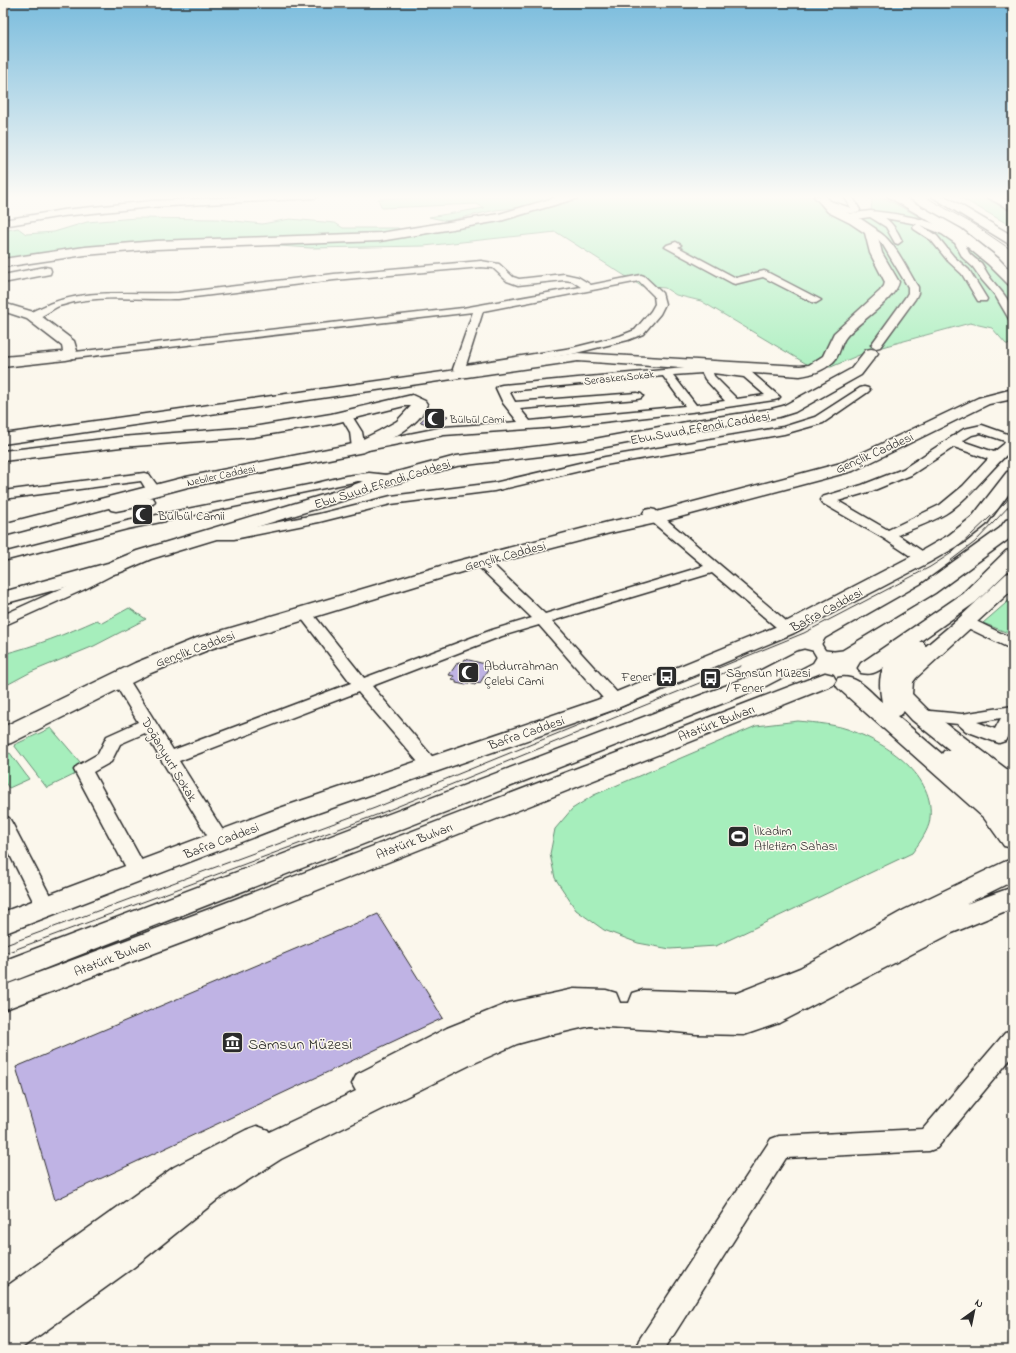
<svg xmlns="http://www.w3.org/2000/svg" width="1016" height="1353" viewBox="0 0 1016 1353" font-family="'Indie Flower',sans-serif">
<rect width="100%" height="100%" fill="#fbf7ec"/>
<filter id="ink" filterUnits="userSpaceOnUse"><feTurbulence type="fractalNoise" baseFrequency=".025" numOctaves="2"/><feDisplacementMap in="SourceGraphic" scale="8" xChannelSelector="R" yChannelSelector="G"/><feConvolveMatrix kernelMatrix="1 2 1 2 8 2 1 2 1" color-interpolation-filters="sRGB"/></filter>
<g filter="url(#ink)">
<g fill="#a6eebc" stroke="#688c74">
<path d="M484,196h84l-26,9 -46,5 -49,11 -18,-4 55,-9 -7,-4 -95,4 -4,-9z"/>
<path d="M576,196h236l24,20 35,-4 1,-13 -7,-3h16l79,43 31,27 22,26v53l-7,-1 -14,-16 -22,-5 -99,27 -40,17 -21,-1 -109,-65 -25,-6 -11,-7 -24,-2 -85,-54 -132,14 -113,2 -112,-7 -196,18v-28l15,-3 8,6 28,-2 33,-10 49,-4 81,1 45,5 28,-5 45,4 8,5h55l7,6 99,-16z"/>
<path d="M958,196h24l31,17v14z"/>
<path d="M1013,597v38l-30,-12z"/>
<path d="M129,608l17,11 -52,27 -63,26 -28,15v-33c33,-8 63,-20 94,-34l5,3z"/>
<path d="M798,721c19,2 39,3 57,11 36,14 84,47 74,92 -3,10 -11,21 -17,29l-196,93 -46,3 -32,-6 -34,-13 -28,-20 -21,-32 -5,-24 5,-25 17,-20 22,-14 162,-69z"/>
<path d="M51,728l35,41 -39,19 -33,-43z"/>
<path d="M10,753l19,26 -20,9 -6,-8v-24z"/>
</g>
<g fill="#bfb3e4" stroke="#2b2b2b">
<path d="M431,412l17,4 -11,10 -17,-4z"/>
<path d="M465,659l20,5 -2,4 5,2 -8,13 -3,-1 -2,3 -6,-2 -3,2 -10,-2v-3l-4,-1 2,-3 -5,-1 9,-13 5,1z"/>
<path d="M378,914l65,104 -388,182 -39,-133z"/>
</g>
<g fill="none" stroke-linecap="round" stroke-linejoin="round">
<defs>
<g id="street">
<path d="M261,196h58l-4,2 -163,9 -89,9 -60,10v-6l60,-10 89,-9z"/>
<path d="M844,196h8l8,14 -1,2c-12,3 -30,-2 -39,-10l4,-3 27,9z"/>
<path d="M1008,196h5v2h-4z"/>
<path d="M870,211c28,3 71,8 92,29 3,3 5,9 7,13 3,4 8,7 12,10 3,4 5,9 8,13 11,16 24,23 24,44l-4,-1 -14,-24 -13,-15 -9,-13 -10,-9 -8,-15 -13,-9 -22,-9 17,11 17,21 15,13 18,29 -1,2h-8l-16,-27 -14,-13 -17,-21 -17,-11 -1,-2 4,-3 -32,-6c8,6 13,14 17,23l-4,3 -3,-1 -9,-16 -16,-10 -23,3 -4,-3 4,-3z"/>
<path d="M872,229c20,5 35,41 46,58v6l-3,6 -35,48 -4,1 -5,-3 34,-47 3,-5v-6l-25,-42 -5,-6 -10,-7z"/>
<path d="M676,242l5,3 -3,2 58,31 28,-7 3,1 54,28 -5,3 -4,-1 -49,-25 -28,7 -3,-1 -67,-36 2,-2z"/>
<path d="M481,261l18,3 14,13 6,2 45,-5 14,3 13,8 50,-10 3,1 18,17 3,11 -5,10 -17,20 -15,6 -56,14 -113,18 -6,-3 20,-57 -407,47 -5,-3 5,-3 397,-45 118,-21 -9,-6 -8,-1 -46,5 -11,-4 -14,-13 -12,-1 -147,13 -156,19c-34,1 -70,-4 -104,3 -5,1 -10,3 -15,4 -9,4 -20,15 -31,12l-1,-2c3,-4 8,-6 13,-8 43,-21 92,-13 138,-15l156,-19zM639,281l15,15 1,8 -4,7 -16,19 -15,6 -48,12 -106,17 17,-54z"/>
<path d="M706,366l45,6 29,25 -2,2 -4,1 -74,11 -142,16 -114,8 -86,17 -4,-1 -2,-3 -2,-16 -10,-17 2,-2h8l12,19 2,11 80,-16 74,-5 -15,-19 -7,-15 2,-2 4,-1zM702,373l3,6 20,22 -29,4 -23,-30zM713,373l31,4 21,18 -28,4 -23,-23zM663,376l22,30 -155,15 -10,-12 117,-10 4,-1 2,-2 -2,-2 -4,-1 -122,9 -6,-11z"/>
<path d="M864,387l4,1 2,2 -2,2 -45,31 -39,11 -179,31 -111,26 -103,13 -72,18 -85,17h-29l-2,-3 2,-3 29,-2 85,-17 72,-18 103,-13 111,-26 178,-30 32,-10 45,-29z"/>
<path d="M982,425l31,11v13c-22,19 -38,43 -62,61 -13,10 -38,18 -53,25l30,20 2,3 -2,3 -5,1 -5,-1 -35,-23 -61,-35 -2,-3 2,-3 40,-12 41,-16 61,-40zM981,433l24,8 -1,3 -10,8 -32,-11 10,-6zM954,447l34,12 -25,27 -23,19 -52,25 -50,-29 34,-10 39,-16z"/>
<path d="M144,473l5,1 12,17 -2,3h-10l-8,-13 -138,18v-8z"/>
<path d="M369,473l27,3 1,3 -1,3 -38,-1 -231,48 -124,32v-8l124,-32 186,-37 33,-8z"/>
<path d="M148,497l5,1 2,3 -2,3 -37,7 -5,-1 -7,-8 2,-3c6,-1 9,-1 13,3z"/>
<path d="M650,509l5,1 137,116 3,3 -3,3 -5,2 -5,-2 -70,-59 -160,48 69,76 2,4 -2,4 -6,1 -6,-1 -70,-80 -37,11 -130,50 64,75 3,4 -3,4 -6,2 -6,-2 -66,-77 -179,69 50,79 -2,5 -7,2 -7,-2 -68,-112 -25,11 -9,18 -18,10 55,100 -3,5 -7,2 -7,-2 -57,-107 3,-4 21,-12 9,-18 31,-14 -26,-43 2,-4 6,-1 6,1 47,75 178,-67 -52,-68 -2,-3 2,-3 5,-1 5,1 55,69 128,-48 40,-12 -56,-54 -2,-3 2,-3 5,-1 5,1 59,56 159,-48 -59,-50 -2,-3 2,-3z"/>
<path d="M109,567l5,1 2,3 -2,3 -31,16 -80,36v-11z"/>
<path d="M964,619l14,3 35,17v11l-43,-21 -11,-2 -3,-3 3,-3z"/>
<path d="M1013,706v21l-8,14 -6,2 -6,-2 -27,-10 -8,-7 -38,-4 -6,-1 -2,-4 2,-4 6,-1 42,4zM1001,718l-6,11 -18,-7z"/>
<path d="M3,816l6,2 3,5 44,84 -3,5 -7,3 -7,-3 -3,-5 -33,-66z"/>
<path d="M1013,1031v25l-76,92 -8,3 -143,7 -122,192h-28l3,-10 132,-201 8,-3 144,-7 82,-96z"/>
</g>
<g id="secondary">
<path d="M561,196h19l-2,2 -78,23 -120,20 -224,8 -71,6 -82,12v-8l82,-12 71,-6 224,-8 119,-19z"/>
<path d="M814,196h12l10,12 22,9 18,12 6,24 17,29c-4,18 -41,40 -53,55 -6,7 -6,19 -13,25 -10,9 -20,12 -33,14l-222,-15 -575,83v-10l575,-81 222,13 9,-1 14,-9 11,-23 46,-42 4,-5 1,-4 -15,-29 -5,-20 -15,-10 -22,-11z"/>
<path d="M985,196h15l13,7v8z"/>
<path d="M45,267l5,1 1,3 -1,3 -47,9v-8z"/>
<path d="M3,303l34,10 37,28 3,10 -6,8 -5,1 -63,7v-10l58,-5 2,-1 -1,-5 -35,-27 -24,-8z"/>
<path d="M871,349l5,1 2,3 -17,22 -66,37 -16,5 -82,13 -113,21 -127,15 -78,22 -31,11 -197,60 -30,13 -118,32v-12l105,-29 29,-12 199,-60 31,-11 89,-24 128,-15 113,-21 74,-11 12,-3 68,-37 15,-19z"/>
<path d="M412,395l13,6 2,3c-5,22 -44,39 -63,48l-176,35 -185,49v-12l183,-47 167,-33 26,-13 18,-10 14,-15h-7l-73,18 -78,13 -132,10 -118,14v-10l118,-14 132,-10 78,-13z"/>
<path d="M1013,572v17l-97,89 -3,4 -1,12 16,16 85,64v22l-9,-3 -92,-73 -22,-24 1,-14 9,-14 57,-48 49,-46z"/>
<path d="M1013,859v22l-47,23 47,-17v21l-61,25 -173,90 -35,12 -48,-1 -39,-4 -67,-4 -44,10 -29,8 -47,21 -189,94 -64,41 -83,67 -115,83h-16v-61l171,-122 72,-37 11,-4 11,4 1,2 87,-41 -4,-7 5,-10 90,-46 62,-25 65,-14 32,1 10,3 4,10h9l4,-10 10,-3 94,3 63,-25 104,-58 100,-48z"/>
</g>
<g id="primary">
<path d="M887,196h15l59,33 37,29 15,16v11l-5,-1 -20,-20 -35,-29z"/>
<path d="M931,196h14l68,40v9l-4,-1z"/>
<path d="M1013,389v10l-24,5 -136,67 -192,51 -51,11 -142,37 -255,78 -62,25 -140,70 -8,2v-18l132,-64 62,-25 257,-76 154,-40 44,-9 189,-50 137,-65z"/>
<path d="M1013,471v17l-27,37 -23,18 -33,19 -136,71 -181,77 -318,111 -292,113v-22l274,-103 320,-109 183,-75 136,-71 33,-19 23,-18 35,-45z"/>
<path d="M1013,518v18l-78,57 -93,56 -8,1 -8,-1 -3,-5 3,-5 95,-54 79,-57 6,-8z"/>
<path d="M1013,549v17l-37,36 -57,40h4l3,5 -23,26 -1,17 3,19 -3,5 -5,2 45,38 2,-3 8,-2 8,2 53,43v23l-3,-1 3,4v28l-9,-2 -20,-28 -146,-130 -3,-5 3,-5c18,-5 31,13 44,24 -2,-11 -4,-25 2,-35 -8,6 -13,8 -23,6l-3,-5 3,-5 101,-69 44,-43z"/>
<path d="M804,650l8,2 3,5 -3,5 -50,26 -759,297v-24l743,-283 50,-26z"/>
<path d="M825,673l8,2 3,5 -3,5 -601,239 -229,86v-24l209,-78z"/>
</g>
</defs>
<use href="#street" stroke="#2b2b2b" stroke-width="3"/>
<use href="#secondary" stroke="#2b2b2b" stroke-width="3"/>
<use href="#primary" stroke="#2b2b2b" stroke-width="3"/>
<use href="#street" fill="#fbf7ec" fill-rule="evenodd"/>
<use href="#secondary" fill="#fbf7ec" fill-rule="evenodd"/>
<use href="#primary" fill="#fbf7ec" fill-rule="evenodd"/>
<g stroke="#2b2b2b" stroke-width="1">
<path d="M924,196l49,28 40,27"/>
<path d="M950,561l25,-19 38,-40"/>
<path d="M3,946l372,-138 429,-175 126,-66 23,-15 53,-50 7,-11"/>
<path d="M3,954l376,-140 362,-148"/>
</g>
</g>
</g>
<linearGradient id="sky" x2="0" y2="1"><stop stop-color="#7abcdd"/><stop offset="0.51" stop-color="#fdfbf6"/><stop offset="1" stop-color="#fdfbf6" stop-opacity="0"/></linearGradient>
<rect width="1016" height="386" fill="url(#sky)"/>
<defs>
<symbol id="mosque-square" viewBox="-11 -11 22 22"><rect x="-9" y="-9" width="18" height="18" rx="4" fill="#2b2b2b" stroke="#fbf7ec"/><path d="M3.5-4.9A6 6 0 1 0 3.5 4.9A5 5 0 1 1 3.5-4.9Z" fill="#fff"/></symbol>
<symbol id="bus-square" viewBox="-11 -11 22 22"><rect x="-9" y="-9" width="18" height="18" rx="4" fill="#2b2b2b" stroke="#fbf7ec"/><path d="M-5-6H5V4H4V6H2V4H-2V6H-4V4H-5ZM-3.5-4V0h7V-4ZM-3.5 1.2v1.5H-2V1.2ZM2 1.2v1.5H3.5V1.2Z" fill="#fff"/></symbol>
<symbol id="stadium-square" viewBox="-11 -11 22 22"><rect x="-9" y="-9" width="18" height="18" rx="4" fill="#2b2b2b" stroke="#fbf7ec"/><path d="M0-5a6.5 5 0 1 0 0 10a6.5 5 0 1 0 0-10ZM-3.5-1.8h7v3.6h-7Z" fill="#fff"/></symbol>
<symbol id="museum-square" viewBox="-11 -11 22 22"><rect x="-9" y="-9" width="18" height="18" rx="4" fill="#2b2b2b" stroke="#fbf7ec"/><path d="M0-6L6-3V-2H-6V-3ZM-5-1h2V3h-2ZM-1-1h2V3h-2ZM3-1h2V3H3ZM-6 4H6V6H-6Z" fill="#fff"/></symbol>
</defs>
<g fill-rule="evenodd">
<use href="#mosque-square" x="422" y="406" width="25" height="25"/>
<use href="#mosque-square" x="130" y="502" width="25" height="25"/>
<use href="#mosque-square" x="456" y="660" width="25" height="25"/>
<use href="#bus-square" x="654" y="664" width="25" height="25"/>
<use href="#bus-square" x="698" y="666" width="25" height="25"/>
<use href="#stadium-square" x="726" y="824" width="25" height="25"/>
<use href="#museum-square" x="220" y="1030" width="25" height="25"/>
</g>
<g text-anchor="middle" stroke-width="3" stroke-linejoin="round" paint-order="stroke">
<g font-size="11" fill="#2b2b2b" stroke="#fbf7ec">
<text transform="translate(619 377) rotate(-6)" y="4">Serasker Sokak</text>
<text transform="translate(221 475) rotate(-12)" y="4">Nebiler Caddesi</text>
</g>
<g font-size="11" fill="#2b2b2b" stroke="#fbf7ec" text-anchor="start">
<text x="450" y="423">Bülbül Cami</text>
</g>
<g font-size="13" fill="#2b2b2b" stroke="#fbf7ec">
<text transform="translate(700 427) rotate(-10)" y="5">Ebu Suud Efendi Caddesi</text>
<text transform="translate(874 452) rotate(-24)" y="5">Gençlik Caddesi</text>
<text transform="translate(382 483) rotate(-17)" y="5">Ebu Suud Efendi Caddesi</text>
<text transform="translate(505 555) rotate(-15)" y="5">Gençlik Caddesi</text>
<text transform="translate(826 609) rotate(-28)" y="5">Bafra Caddesi</text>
<text transform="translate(195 648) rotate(-20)" y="5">Gençlik Caddesi</text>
<text transform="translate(716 722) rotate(-21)" y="5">Atatürk Bulvarı</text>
<text transform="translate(526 732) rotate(-19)" y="5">Bafra Caddesi</text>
<text transform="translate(170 759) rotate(59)" y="5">Doğanyurt Sokak</text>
<text transform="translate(221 840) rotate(-21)" y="5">Bafra Caddesi</text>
<text transform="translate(414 840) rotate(-21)" y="5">Atatürk Bulvarı</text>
<text transform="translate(112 957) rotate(-21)" y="5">Atatürk Bulvarı</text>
</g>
<g font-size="13" fill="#2b2b2b" stroke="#fbf7ec" text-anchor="start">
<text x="158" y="520">Bülbül Camii</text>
<text x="484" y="670">Abdurrahman<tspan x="484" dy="15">Çelebi Cami</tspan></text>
<text x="726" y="677">Samsun Müzesi<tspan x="726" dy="15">/ Fener</tspan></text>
<text x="652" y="681" text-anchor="end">Fener</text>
<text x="754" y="835">İlkadım<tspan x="754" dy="15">Atletizm Sahası</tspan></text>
</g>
<g font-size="16" fill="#2b2b2b" stroke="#fbf7ec" text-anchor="start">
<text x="248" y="1049">Samsun Müzesi</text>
</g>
</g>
<rect width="1016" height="1353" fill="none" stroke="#fbf7ec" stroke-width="16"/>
<rect x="8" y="8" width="1000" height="1337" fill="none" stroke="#2b2b2b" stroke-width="1.5" filter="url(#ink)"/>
<g transform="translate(974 1311) rotate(33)" stroke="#fbf7ec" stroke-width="3" paint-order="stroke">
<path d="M0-3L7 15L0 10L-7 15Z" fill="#2b2b2b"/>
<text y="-6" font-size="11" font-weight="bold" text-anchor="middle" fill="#2b2b2b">N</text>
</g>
</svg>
